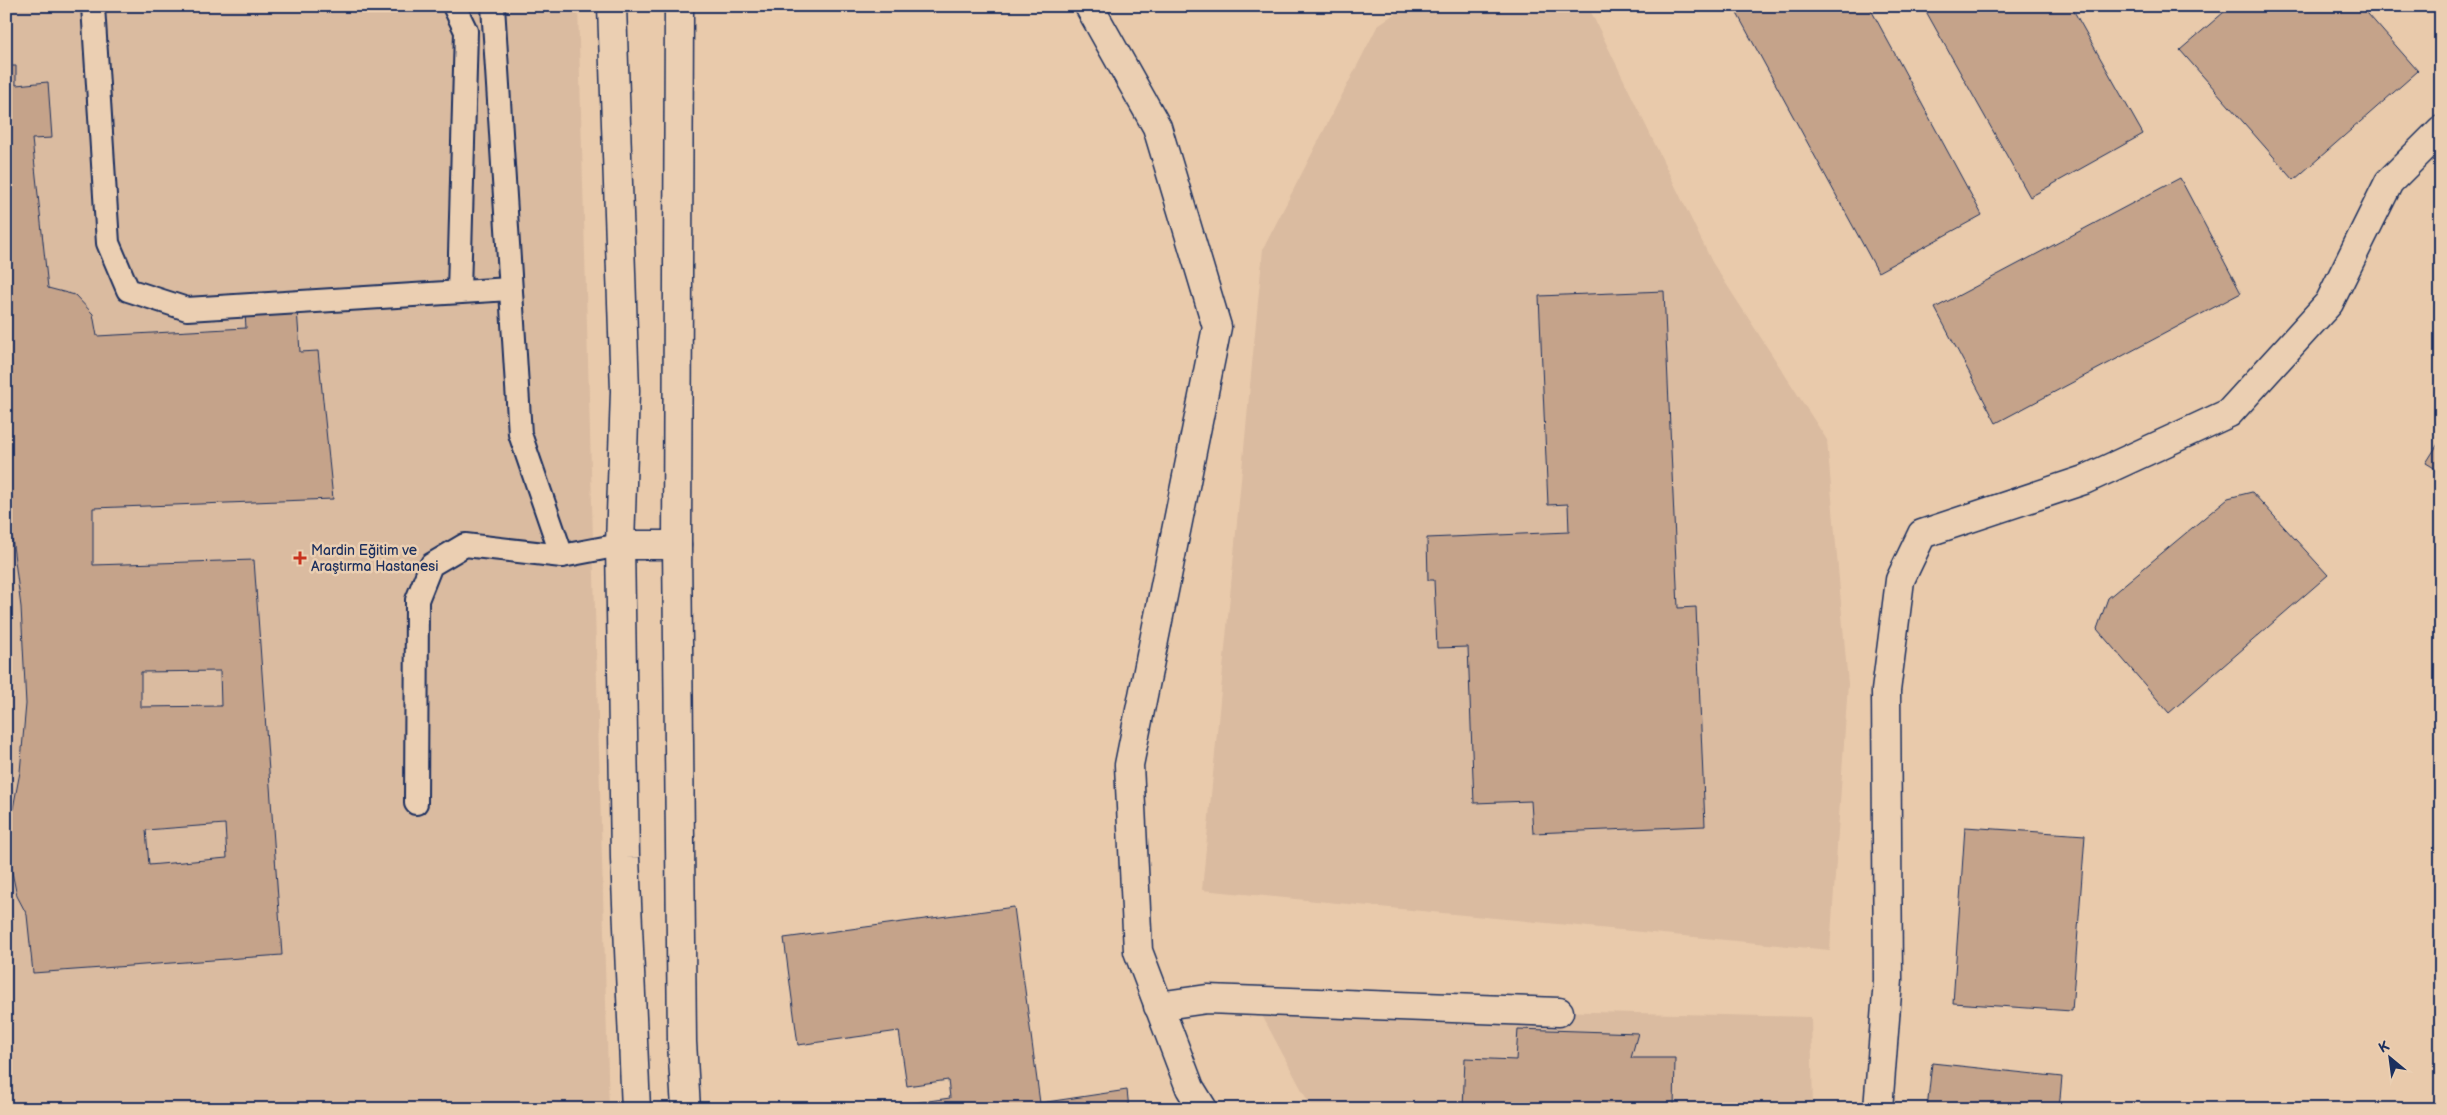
<svg xmlns="http://www.w3.org/2000/svg" width="2447" height="1115" viewBox="0 0 2447 1115" font-family="'Balsamiq Sans',sans-serif">
<rect width="100%" height="100%" fill="#e9caab"/>
<filter id="ink" filterUnits="userSpaceOnUse"><feTurbulence type="fractalNoise" baseFrequency=".02" numOctaves="2"/><feDisplacementMap in="SourceGraphic" scale="10" xChannelSelector="R" yChannelSelector="G"/><feConvolveMatrix kernelMatrix="1 2 1 2 8 2 1 2 1" color-interpolation-filters="sRGB"/></filter>
<g filter="url(#ink)">
<g fill="#dabba0">
<path d="M6,6h572l31,1103h-603z"/>
<path d="M1406,6h182l124,256 115,178 21,244 -18,266 -628,-60 61,-641 115,-224z"/>
<path d="M1256,1004l555,13 2,92h-501z"/>
</g>
<g fill="#c5a38a" stroke="#1b2f5e" fill-rule="evenodd">
<path d="M1733,6h136l113,209 -104,57z"/>
<path d="M1923,6h148l72,128 -113,63z"/>
<path d="M2231,6h130l57,65 -124,109 -114,-130z"/>
<path d="M6,66h10v19l32,-3 4,56 -20,1 16,149 27,7 18,19 4,22 149,-8 -1,-15 52,-4 3,43 18,-1 15,148 -240,9v57l161,-5 28,395 -249,18 -6,-58 -10,-19 -8,-38 2,-39 9,-47 6,-68 -5,-97 -9,-69 -6,-13zM220,671l1,35 -80,1v-35zM225,824l2,34 -78,7 -3,-35z"/>
<path d="M2180,178l61,115 -245,130 -61,-115z"/>
<path d="M1664,291l14,317 18,-1 9,219 -172,7 -2,-32 -57,2 -6,-156 -31,1 -3,-68h-6l-1,-42 142,-6 -1,-28 -20,1 -9,-209z"/>
<path d="M2441,439v33l-15,-9z"/>
<path d="M2252,492l76,83 -159,138 -72,-84 11,-31 120,-100z"/>
<path d="M1965,827l120,8 -13,176 -119,-8z"/>
<path d="M1014,907l26,196 87,-13 2,19h-258l79,-11 -2,-18 -41,6 -8,-55 -101,14 -14,-107z"/>
<path d="M1518,1029l120,4 -7,25h44l-1,51h-211l2,-51 51,2z"/>
<path d="M1932,1063l130,14 -3,32h-132z"/>
</g>
<g fill="none" stroke-linecap="round" stroke-linejoin="round">
<defs>
<g id="service">
<path d="M93,6l15,237 20,47 59,19 323,-20"/>
<path d="M454,6l12,25 -7,261"/>
<path d="M493,6l27,428 42,122"/>
<path d="M416,803l1,-203 14,-35 34,-20 97,11 58,-11"/>
</g>
<g id="minor">
<path d="M612,6l13,385 -5,154 5,313 11,251"/>
<path d="M679,6l-2,539 5,497 4,67"/>
<path d="M1089,6l68,121 60,200 -88,438 9,186 52,137 13,21"/>
<path d="M620,545h57"/>
<path d="M1158,1006l49,-7 352,13"/>
<path d="M1878,1109l10,-129 -2,-289 14,-111 22,-46 162,-54 145,-67 100,-110 60,-121 52,-52"/>
</g>
</defs>
<use href="#service" stroke="#1b2f5e" stroke-width="26"/>
<use href="#minor" stroke="#1b2f5e" stroke-width="31"/>
<use href="#service" stroke="#ebcfb2" stroke-width="22"/>
<use href="#minor" stroke="#ebcfb2" stroke-width="28"/>
</g>
</g>
<path fill="#c8321e" stroke="#ebcfb2" stroke-width="2" d="M297.5 550.5h5v5h5v5h-5v5h-5v-5h-5v-5h5z"/>
<g text-anchor="middle" stroke-width="5" stroke-linejoin="round" paint-order="stroke">
<g font-size="14" fill="#1b2f5e" stroke="#ebcfb2" text-anchor="start">
<text x="311" y="555">Mardin Eğitim ve<tspan x="311" dy="16">Araştırma Hastanesi</tspan></text>
</g>
</g>
<rect width="2447" height="1115" fill="none" stroke="#ebcfb2" stroke-width="25"/>
<rect x="12" y="12" width="2422" height="1090" fill="none" stroke="#1b2f5e" stroke-width="2" filter="url(#ink)"/>
<g transform="translate(2390 1058) rotate(331)" stroke="#ebcfb2" stroke-width="4" paint-order="stroke">
<path d="M0-4L9 19L0 12L-9 19Z" fill="#1b2f5e"/>
<text y="-8" font-size="14" font-weight="bold" text-anchor="middle" fill="#1b2f5e">K</text>
</g>
</svg>
